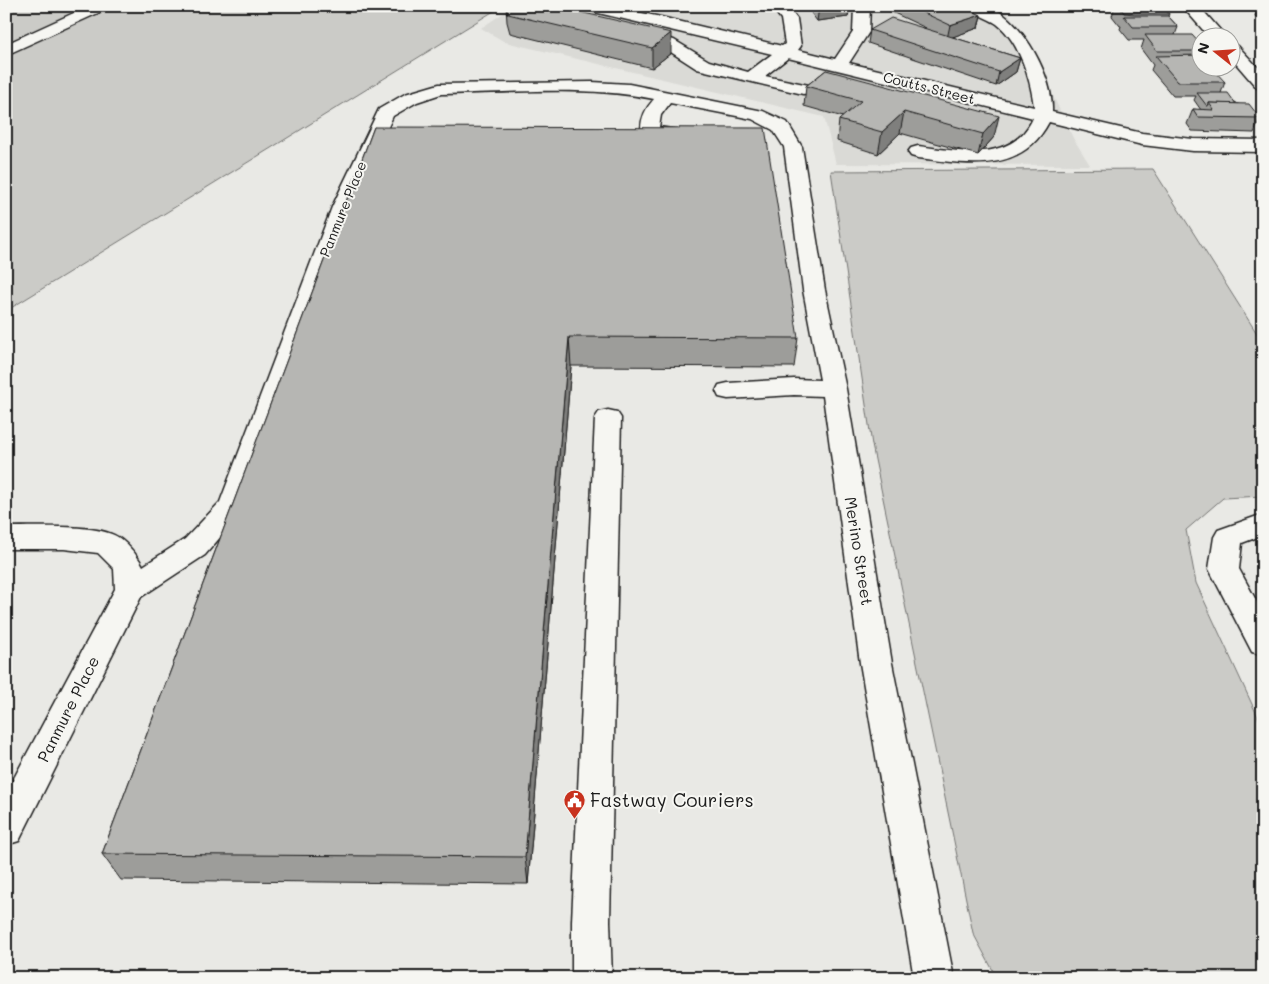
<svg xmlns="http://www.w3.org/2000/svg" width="1269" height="984" viewBox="0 0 1269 984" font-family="Mali,sans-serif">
<rect width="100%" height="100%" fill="#e9e9e5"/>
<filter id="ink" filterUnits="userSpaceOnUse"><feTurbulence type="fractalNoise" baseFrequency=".02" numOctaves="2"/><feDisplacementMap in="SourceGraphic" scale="10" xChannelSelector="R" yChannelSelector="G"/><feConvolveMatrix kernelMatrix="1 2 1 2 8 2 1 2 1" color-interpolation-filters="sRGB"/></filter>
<g filter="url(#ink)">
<path fill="#dadad6" d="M514,6h490l34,58 35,74 17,27 -254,-1 -12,-47 -319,-75 -24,-14z"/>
<g fill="#cbcbc7" stroke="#747472">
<path d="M6,6h496l-496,305z"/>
<path d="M1153,169l110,174v153l-40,2 -37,32 10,53 67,145v250h-266l-24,-45 -101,-488 -41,-274z"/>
</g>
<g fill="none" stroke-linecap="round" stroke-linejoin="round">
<defs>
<g id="minor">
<path d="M89,6h21l-3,3 -101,46v-11z"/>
<path d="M593,6h15l53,11 121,29 3,-2 -4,-25 -10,-13h16l10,13 4,27 -3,4 37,9 18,-27 1,-26h16l-1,26 -20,31 185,44c-3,-27 -15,-66 -37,-83 -9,-6 -24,-10 -30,-18 8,0 17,-1 24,1 32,14 63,71 61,105l90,21 51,6 70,1v12l-70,-1 -51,-6 -93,-23c-28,53 -81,42 -131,36l-7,-2 -3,-4 3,-4 7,-2c40,5 94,18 115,-28l-245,-60 -23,18 44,9 3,4 -3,4 -6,1 -106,-25 -34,-22 -35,-8 -2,-3 8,-5 40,9 35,21 39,11 24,-18 -178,-42 -3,-3z"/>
<path d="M1182,6h17l28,32h-17z"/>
<path d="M1232,45l6,1 25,27v16l-6,-1 -25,-29z"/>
<path d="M592,82l37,2 134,27 24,11 15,25 23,143 21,99 46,274 62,315h-40l-54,-315 -37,-267 -29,-1 -66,4 -9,-2 -3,-6 3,-6 9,-2 66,-4 26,1 -17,-90 -19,-143 -11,-17 -21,-11 -82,-16 -9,12 -2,12 34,5 2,4 -2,4c-15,3 -43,2 -52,-11 0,-12 5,-21 13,-30 -69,-14 -143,-6 -213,-5l-24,8 -24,14 -41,91 -106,300 -41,48 -64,42 -122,244 -13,4v-52l109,-204 -1,-20 -16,-16 -34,-4h-58v-22c27,0 85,-3 108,8 11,5 24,21 29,31l42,-27 35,-37 112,-295 47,-98 26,-15 34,-10z"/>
<path d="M608,410l9,2 4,6 -11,503 2,57h-40v-57l23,-503 4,-6z"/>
<path d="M1263,514v21l-21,8 -3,26 24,44v42l-11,-3 -43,-83 5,-32 4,-7z"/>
</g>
</defs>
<use href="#minor" stroke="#1c1c1c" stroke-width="3"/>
<use href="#minor" fill="#f6f6f2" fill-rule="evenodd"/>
</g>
<g fill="#9d9d9a" stroke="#1c1c1c">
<path d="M506,6h68l-4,3 1,1 100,43 -19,15 -142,-35 -3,-11z"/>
<path d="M719,6h35v2l-31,3z"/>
<path d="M806,6h44l-2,11 -31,4z"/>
<path d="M879,6h83l19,9 -3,13 -26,9 68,21 -4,14 -20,14 -128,-43 2,-13 56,-2z"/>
<path d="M1068,6h35l-1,3h-32z"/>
<path d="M1115,6h48l6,8 -1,2 10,11 -3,8 27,11v22l23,14 -4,11 39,25 -6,15 -62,-2 -5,-7 6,-15 8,1 -7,-10 2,-4h-23l-22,-26 2,-5 -12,-16 3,-9h-15l-9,-11 1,-3h-1l-8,-10z"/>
<path d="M1254,6h9v17l-8,-7 3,-7h-1z"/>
<path d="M826,70l168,67 -16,18 -78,-22 -22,21 -41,-13 2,-21 4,-3 -39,-11 2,-20z"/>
<path d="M374,127l424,211 -4,29 -223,-1 -43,518 -407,-4 -19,-26z"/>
</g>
<g fill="#7f7f7d" stroke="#1c1c1c">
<path d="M723,6h31v2l-31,3z"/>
<path d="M827,6h23l-2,11 -31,4 2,-14z"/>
<path d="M981,15l-3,13 -31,11 3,-14z"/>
<path d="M671,33v20l-19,15v-20z"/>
<path d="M1020,58l-4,14 -20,14 3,-14z"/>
<path d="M904,112l-4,21 -22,21 4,-22z"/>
<path d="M999,116l-5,21 -16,18 5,-21z"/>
<path d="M569,337l2,29 -43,518 -3,-27z"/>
</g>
<g fill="#b6b6b3" stroke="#1c1c1c">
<path d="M506,6h62l3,4 100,23 -19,15 -144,-34z"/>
<path d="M909,6h53l19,9 -31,10z"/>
<path d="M1119,6h44l6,8h-34l-11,-1z"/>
<path d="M1124,16h44l10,11h-45z"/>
<path d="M891,18l129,40 -21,14 -129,-42z"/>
<path d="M1145,35h47l10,11v5h-45z"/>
<path d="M1201,55l1,1v12h10l13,14h-47l-22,-26z"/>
<path d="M826,70l173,46 -16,18 -79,-22 -22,20 -43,-12 22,-19 -55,-15z"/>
<path d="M1197,93h31l8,11 -27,-1 -1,3h-1z"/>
<path d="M1209,103l40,1 11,14 -62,-1 -5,-8 21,1z"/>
<path d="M374,127l391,1 33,210 -229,-1 -44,520 -423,-3z"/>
</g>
</g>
<defs>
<symbol id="civic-pin" viewBox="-11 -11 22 30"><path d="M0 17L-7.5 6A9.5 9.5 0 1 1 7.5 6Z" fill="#c8321e" stroke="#f6f6f2"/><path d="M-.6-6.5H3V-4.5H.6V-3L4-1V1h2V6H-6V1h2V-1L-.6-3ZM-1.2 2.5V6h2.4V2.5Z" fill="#fff"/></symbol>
</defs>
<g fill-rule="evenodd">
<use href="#civic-pin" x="562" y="788" width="25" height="34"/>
</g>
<g text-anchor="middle" stroke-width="4" stroke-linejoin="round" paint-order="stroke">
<g font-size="14" fill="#1c1c1c" stroke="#f6f6f2">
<text transform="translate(929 88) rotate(14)" y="5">Coutts Street</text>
<text transform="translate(343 209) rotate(-68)" y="5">Panmure Place</text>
</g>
<g font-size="16" fill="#1c1c1c" stroke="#f6f6f2">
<text transform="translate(859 551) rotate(81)" y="6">Merino Street</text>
<text transform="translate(68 709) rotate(-63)" y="6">Panmure Place</text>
</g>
<g font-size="19" fill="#1c1c1c" stroke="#f6f6f2" text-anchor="start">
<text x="590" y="807">Fastway Couriers</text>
</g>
</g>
<rect width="1269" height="984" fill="none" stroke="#f6f6f2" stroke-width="25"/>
<rect x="12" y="12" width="1244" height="959" fill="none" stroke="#1c1c1c" stroke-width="2" filter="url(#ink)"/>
<g transform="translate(1216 52) rotate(287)"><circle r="24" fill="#f6f6f2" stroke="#9f9f9c"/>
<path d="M0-4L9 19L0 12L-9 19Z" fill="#c8321e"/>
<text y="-8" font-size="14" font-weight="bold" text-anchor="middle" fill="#1c1c1c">N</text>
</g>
</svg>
